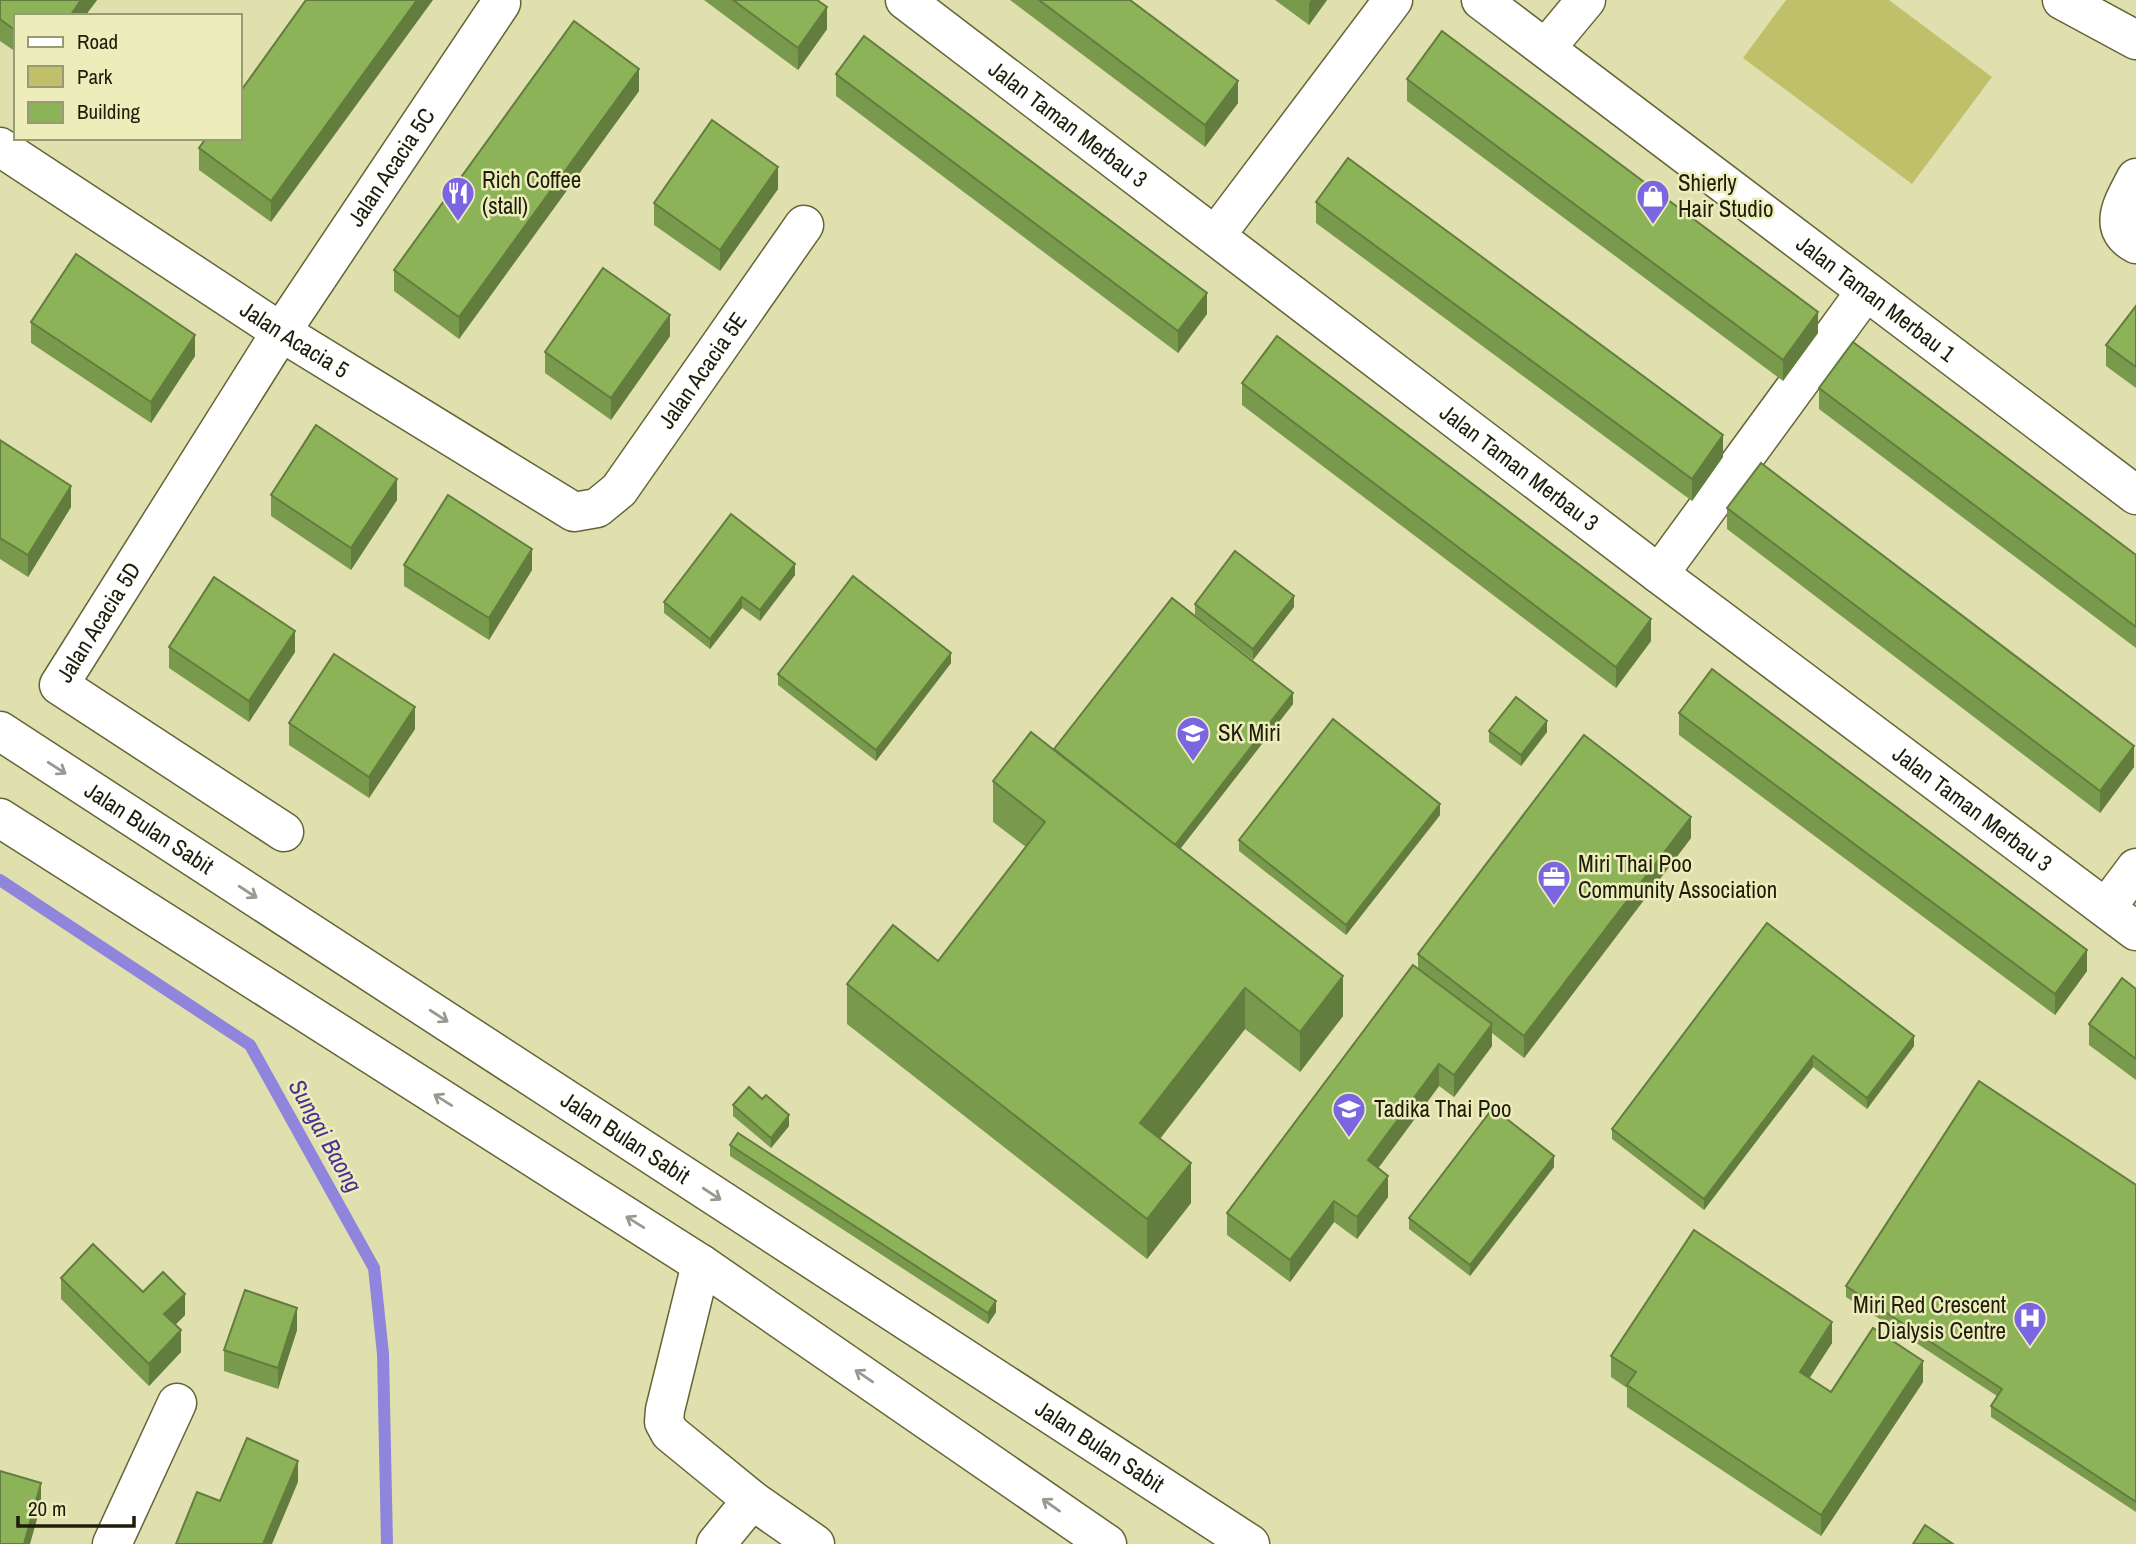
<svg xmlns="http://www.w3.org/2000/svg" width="2136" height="1544" viewBox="0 0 2136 1544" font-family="'Archivo Narrow',sans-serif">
<rect width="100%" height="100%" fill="#dfe0ae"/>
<path fill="#c1c06a" d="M1786,0h103l103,77 -80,107 -169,-126z"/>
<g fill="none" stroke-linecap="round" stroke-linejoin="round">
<path stroke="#9085dc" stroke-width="12" d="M0,880l250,165 124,223 9,86 4,190"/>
<defs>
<g id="minor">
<path id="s1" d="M905,0l754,574 477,357"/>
<path id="s2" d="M1481,0l655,495"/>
<path d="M2062,0l74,40"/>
<path d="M1546,48l40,-48"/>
<path id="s3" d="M0,147l281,185 293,180 23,-4 22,-18 185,-265"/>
<path d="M2136,178c-11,22 -31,50 0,66"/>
<path d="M1216,235l177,-235"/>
<path d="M1659,574l207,-283"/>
<path id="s4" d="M284,832l-225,-147 222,-353 220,-329"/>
<path d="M2106,908l30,-40"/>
<path d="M701,1264l-36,146 -1,12 6,11 82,67 63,44"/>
<path d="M112,1544l65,-141"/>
<path d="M716,1544l36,-44"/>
</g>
<g id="major">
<path id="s5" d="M0,731l1250,813"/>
<path d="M0,818l701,446 406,280"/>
</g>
</defs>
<use href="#minor" stroke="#656437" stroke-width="41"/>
<use href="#major" stroke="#656437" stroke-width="41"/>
<use href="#minor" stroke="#fff" stroke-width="38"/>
<use href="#major" stroke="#fff" stroke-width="38"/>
</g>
<g fill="#799a4d">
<path d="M0,0h97l-12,16h-69v36l-16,-11z"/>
<path d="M306,0l-35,222 -72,-52v-22z"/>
<path d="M704,0h113l10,29 -29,41z"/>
<path d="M1010,0h120l108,103 -33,44z"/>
<path d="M1275,0h52l-18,25z"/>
<path d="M836,74l371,240 -29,39 -342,-257z"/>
<path d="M1407,79l411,254 -35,48 -376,-280z"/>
<path d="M639,91l-180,248 -65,-48v-21z"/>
<path d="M778,189l-58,82 -66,-46v-22z"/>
<path d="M1316,202l407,255 -31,44 -376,-278z"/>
<path d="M2136,306v82l-30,-22v-21z"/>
<path d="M31,322l164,34 -44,67 -120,-80z"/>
<path d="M670,336l-59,84 -66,-47v-21z"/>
<path d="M1242,383l409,258 -35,47 -374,-283z"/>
<path d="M1819,388l317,167v93l-317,-239z"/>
<path d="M0,440l71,67 -43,70 -28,-18z"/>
<path d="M271,495l126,5 -46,70 -80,-54z"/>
<path d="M1727,508l407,259 -34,46 -373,-284z"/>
<path d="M404,565l128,5 -43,70 -85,-54z"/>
<path d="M795,575l-35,46 -18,-13 -32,41 -46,-36v-11z"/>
<path d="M1195,604l99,3 -41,53 -58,-45z"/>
<path d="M169,647l126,5 -46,70 -80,-54z"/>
<path d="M951,663l-75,98 -98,-76v-11z"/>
<path d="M1293,704l-113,145 163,167 -43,56 -55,-43 -85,110 31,64 -44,56 -300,-235v-40l91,-23 88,-114 -33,-25v-41l61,-32z"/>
<path d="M1679,713l408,258 -32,44 -376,-280z"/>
<path d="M289,723l126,6 -46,69 -80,-53z"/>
<path d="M1489,731l58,1 -26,34 -32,-24z"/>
<path d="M1440,815l-94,120 -107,-84v-11z"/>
<path d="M1691,838l-167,220 -32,-25v13l-38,51 -15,-11 -61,82 10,29 -31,42 -23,-17 -44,60 -63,-47v-22l191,-244v-15z"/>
<path d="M1767,923l147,123 -47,63 -54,-42 -109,143 -92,-71v-10z"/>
<path d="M2136,989v91l-47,-35v-21z"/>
<path d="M733,1105l56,21 -18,22 -38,-32z"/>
<path d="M730,1145l266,167 -8,12 -258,-168z"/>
<path d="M1554,1167l-84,109 -61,-47v-11z"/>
<path d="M2136,1185v327l-145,-95v-11l6,-10 -151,-99v-11z"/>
<path d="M61,1278l82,14 42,23 -10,10 6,27 -32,34 -88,-87z"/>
<path d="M297,1330l-19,59 -54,-18v-21z"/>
<path d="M1832,1343l-23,35 22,14 92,-10 -102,154 -194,-129v-19l-16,-11v-21z"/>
</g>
<g fill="#637d3e">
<path d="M81,0h16l-12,16h-15z"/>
<path d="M417,0h16l-162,222v-21z"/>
<path d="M1311,0h16l-18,25v-21z"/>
<path d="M827,7v22l-29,41v-22z"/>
<path d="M639,69v22l-180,248v-22z"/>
<path d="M1238,81v22l-33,44v-22z"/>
<path d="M778,167v22l-58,82v-21z"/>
<path d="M1207,293v21l-29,39v-22z"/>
<path d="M1818,312v21l-35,48v-21z"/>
<path d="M670,315v21l-59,84v-22z"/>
<path d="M195,335v21l-44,67v-21z"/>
<path d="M1723,435v22l-31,44v-22z"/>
<path d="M397,479v21l-46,70v-22z"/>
<path d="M71,486v21l-43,70v-22z"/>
<path d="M532,549v21l-43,70v-22z"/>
<path d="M795,564v11l-35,46v-11z"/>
<path d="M1294,596v11l-41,53v-11z"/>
<path d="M742,597v11l-32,41v-10z"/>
<path d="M1651,619v22l-35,47v-21z"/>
<path d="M295,631v21l-46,70v-21z"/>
<path d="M951,653v10l-75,98v-11z"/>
<path d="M1293,693v11l-130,167v-11z"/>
<path d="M415,707v22l-46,69v-21z"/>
<path d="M1547,721v11l-26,34v-11z"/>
<path d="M2134,746v21l-34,46v-22z"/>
<path d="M1440,804v11l-94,120v-10z"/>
<path d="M1691,817v21l-167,220v-22z"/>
<path d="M2087,950v21l-32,44v-21z"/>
<path d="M1343,976v40l-43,56v-40z"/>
<path d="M1245,988v41l-105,135v-41z"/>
<path d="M1492,1024v22l-38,51v-22z"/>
<path d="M1914,1036v10l-47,63v-11z"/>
<path d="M1813,1056v11l-109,143v-11z"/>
<path d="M1439,1064v22l-71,96v-22z"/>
<path d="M789,1115v11l-18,22v-10z"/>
<path d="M1554,1156v11l-84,109v-11z"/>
<path d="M1191,1163v40l-44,56v-40z"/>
<path d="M1388,1176v21l-31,42v-22z"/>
<path d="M1334,1201v21l-44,60v-22z"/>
<path d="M185,1294v21l-21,21v-22z"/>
<path d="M996,1301v11l-8,12v-11z"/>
<path d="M297,1308v22l-19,59v-21z"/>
<path d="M1832,1322v21l-32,50v-21z"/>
<path d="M181,1330v22l-32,34v-22z"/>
<path d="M1923,1361v21l-102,154v-21z"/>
<path d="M298,1461v21l-26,62h-9z"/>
<path d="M41,1483v22l-11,39h-6z"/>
</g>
<g fill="#8db359" stroke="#637d3e" stroke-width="2">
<path d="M0,0h81l-11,16h-54v15l-16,-12z"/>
<path d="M306,0h111l-146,201 -72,-53 7,-10h34v-46z"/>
<path d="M733,0h84l10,7 -29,41z"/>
<path d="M1039,0h91l108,81 -33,44z"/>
<path d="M574,21l65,48 -180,248 -65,-47z"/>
<path d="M1442,31l376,281 -35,48 -376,-281z"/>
<path d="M864,36l343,257 -29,38 -342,-257z"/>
<path d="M712,120l66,47 -58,83 -66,-47z"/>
<path d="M1348,158l375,277 -31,44 -376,-277z"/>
<path d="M76,254l119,81 -44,67 -120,-80z"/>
<path d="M603,268l67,47 -59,83 -66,-46z"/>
<path d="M2136,306v61l-30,-22z"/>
<path d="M1277,336l374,283 -35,48 -374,-284z"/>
<path d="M1853,342l283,213v72l-317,-239z"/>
<path d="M316,425l81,54 -46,69 -80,-53z"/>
<path d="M0,440l71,46 -43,69 -28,-17z"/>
<path d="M1761,463l373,283 -34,45 -373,-283z"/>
<path d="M448,495l84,54 -43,69 -85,-53z"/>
<path d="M731,514l64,50 -35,46 -18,-13 -32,42 -46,-37z"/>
<path d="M1235,551l59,45 -41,53 -58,-45z"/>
<path d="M853,576l98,77 -75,97 -98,-76z"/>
<path d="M214,577l81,54 -46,70 -80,-54z"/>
<path d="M1172,598l121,95 -118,152 -121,-96z"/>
<path d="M334,654l81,53 -46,70 -80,-54z"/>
<path d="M1712,669l375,281 -32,44 -376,-281z"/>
<path d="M1516,697l31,24 -26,34 -32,-24z"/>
<path d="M1333,719l107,85 -94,121 -107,-85z"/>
<path d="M1031,732l312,244 -43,56 -55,-44 -105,135 51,40 -44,56 -300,-235 46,-59 45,36 107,-139 -52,-41z"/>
<path d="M1584,735l107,82 -167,219 -106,-82z"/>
<path d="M1767,923l147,113 -47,62 -54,-42 -109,143 -92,-70z"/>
<path d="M1413,965l79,59 -38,51 -15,-11 -71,96 20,16 -31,41 -23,-16 -44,59 -63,-47z"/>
<path d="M2122,978l14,11v70l-47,-35z"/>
<path d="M1979,1081l157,104v317l-145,-96 11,-17 -156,-103z"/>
<path d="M749,1087l13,12 4,-4 23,20 -18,23 -38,-33z"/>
<path d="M1493,1108l61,48 -84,109 -61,-47z"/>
<path d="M738,1133l258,168 -8,12 -258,-168z"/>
<path d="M1694,1230l138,92 -32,50 31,20 42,-64 50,33 -102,154 -194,-130 9,-13 -25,-16z"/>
<path d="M93,1244l50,48 20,-20 22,22 -21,20 17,16 -32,34 -88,-86z"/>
<path d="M245,1290l52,18 -19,60 -54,-18z"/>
<path d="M247,1438l51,23 -35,83h-87l21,-52 23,9z"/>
<path d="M0,1471l41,12 -17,61h-24z"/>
<path d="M1925,1525l28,19h-40z"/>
</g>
<defs><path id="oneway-shaft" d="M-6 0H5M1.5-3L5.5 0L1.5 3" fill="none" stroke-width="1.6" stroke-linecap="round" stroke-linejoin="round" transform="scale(1.75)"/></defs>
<g stroke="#999991">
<use href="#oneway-shaft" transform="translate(57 768) rotate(33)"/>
<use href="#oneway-shaft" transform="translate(248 892) rotate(33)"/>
<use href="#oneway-shaft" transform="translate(439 1016) rotate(33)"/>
<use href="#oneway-shaft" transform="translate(443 1100) rotate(-148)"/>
<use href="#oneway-shaft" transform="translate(712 1194) rotate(33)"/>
<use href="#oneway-shaft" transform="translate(635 1222) rotate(-148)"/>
<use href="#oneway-shaft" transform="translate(864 1376) rotate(-146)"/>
<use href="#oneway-shaft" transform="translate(1051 1505) rotate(-145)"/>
</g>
<defs>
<symbol id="restaurant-pin" viewBox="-11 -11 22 30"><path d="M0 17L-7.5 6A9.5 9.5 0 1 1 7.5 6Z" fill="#7c65e0" stroke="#ecedbb"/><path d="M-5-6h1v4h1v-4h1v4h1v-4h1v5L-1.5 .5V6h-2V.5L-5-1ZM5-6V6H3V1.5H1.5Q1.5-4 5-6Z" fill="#fff"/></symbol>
<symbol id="shop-pin" viewBox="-11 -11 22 30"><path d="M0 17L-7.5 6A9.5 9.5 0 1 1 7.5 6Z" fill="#7c65e0" stroke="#ecedbb"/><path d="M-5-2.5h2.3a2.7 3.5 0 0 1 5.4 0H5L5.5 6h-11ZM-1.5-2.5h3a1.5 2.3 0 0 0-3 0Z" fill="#fff"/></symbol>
<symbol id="school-pin" viewBox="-11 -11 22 30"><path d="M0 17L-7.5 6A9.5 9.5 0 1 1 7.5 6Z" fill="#7c65e0" stroke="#ecedbb"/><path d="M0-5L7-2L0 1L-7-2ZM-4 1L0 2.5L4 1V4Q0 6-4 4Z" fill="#fff"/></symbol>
<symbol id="office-pin" viewBox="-11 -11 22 30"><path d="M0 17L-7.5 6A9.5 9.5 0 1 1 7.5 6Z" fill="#7c65e0" stroke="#ecedbb"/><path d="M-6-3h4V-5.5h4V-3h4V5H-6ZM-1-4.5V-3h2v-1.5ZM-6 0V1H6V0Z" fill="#fff"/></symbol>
<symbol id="hospital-pin" viewBox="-11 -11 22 30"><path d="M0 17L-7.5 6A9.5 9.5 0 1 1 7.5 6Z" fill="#7c65e0" stroke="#ecedbb"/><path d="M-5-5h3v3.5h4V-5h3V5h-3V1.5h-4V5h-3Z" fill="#fff"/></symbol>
</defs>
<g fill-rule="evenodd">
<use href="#restaurant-pin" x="439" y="174" width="38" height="52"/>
<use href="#shop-pin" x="1634" y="177" width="38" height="52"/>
<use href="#school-pin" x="1174" y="714" width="38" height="52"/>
<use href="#office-pin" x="1535" y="858" width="38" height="52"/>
<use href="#school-pin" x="1330" y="1090" width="38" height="52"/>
<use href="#hospital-pin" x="2011" y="1299" width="38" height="52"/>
</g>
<g text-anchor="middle" stroke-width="5" stroke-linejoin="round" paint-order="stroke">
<g font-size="23" fill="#1d1d0a" stroke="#ecedbb">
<text dy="8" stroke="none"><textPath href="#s1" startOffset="205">Jalan Taman Merbau 3</textPath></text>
<text dy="8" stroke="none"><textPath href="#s4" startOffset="884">Jalan Acacia 5C</textPath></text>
<text dy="8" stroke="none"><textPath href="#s2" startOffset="495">Jalan Taman Merbau 1</textPath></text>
<text dy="8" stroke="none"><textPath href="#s3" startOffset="352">Jalan Acacia 5</textPath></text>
<text dy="8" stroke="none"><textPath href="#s3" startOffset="878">Jalan Acacia 5E</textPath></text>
<text dy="8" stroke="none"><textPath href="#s1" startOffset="772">Jalan Taman Merbau 3</textPath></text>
<text dy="8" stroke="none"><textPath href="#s4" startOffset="343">Jalan Acacia 5D</textPath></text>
<text dy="8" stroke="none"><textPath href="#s1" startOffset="1339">Jalan Taman Merbau 3</textPath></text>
<text dy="8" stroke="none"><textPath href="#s5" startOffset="178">Jalan Bulan Sabit</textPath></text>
<text dy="8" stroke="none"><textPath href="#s5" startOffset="746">Jalan Bulan Sabit</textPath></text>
<text dy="8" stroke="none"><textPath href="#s5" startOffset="1312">Jalan Bulan Sabit</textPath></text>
</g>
<g font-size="23" fill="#1d1d0a" stroke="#ecedbb" text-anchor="start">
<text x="482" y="188">Rich Coffee<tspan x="482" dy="26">(stall)</tspan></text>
<text x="1678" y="191">Shierly<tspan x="1678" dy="26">Hair Studio</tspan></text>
<text x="1218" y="741">SK Miri</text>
<text x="1578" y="872">Miri Thai Poo<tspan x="1578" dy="26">Community Association</tspan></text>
<text x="1374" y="1117">Tadika Thai Poo</text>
<text x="2006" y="1313" text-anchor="end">Miri Red Crescent<tspan x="2006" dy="26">Dialysis Centre</tspan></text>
</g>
<g font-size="24" font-style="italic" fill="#483094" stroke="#ecedbb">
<text transform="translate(325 1136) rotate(61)" y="8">Sungai Baong</text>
</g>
</g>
<rect x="14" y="14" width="228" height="126" fill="#ecedbb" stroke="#999a74" stroke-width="2"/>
<rect x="28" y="37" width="35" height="10" fill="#ffffff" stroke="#999a74" stroke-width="2"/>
<text x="77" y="49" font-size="21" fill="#1d1d0a">Road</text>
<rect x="28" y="66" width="35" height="21" fill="#c1c06a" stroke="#999a74" stroke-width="2"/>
<text x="77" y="84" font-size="21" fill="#1d1d0a">Park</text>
<rect x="28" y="102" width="35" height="21" fill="#8db359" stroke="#999a74" stroke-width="2"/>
<text x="77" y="119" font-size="21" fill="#1d1d0a">Building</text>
<path d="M18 1516v10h116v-10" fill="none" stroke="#1d1d0a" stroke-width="3.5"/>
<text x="28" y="1516" font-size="21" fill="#1d1d0a" stroke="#ecedbb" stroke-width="5" paint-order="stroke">20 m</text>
</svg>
